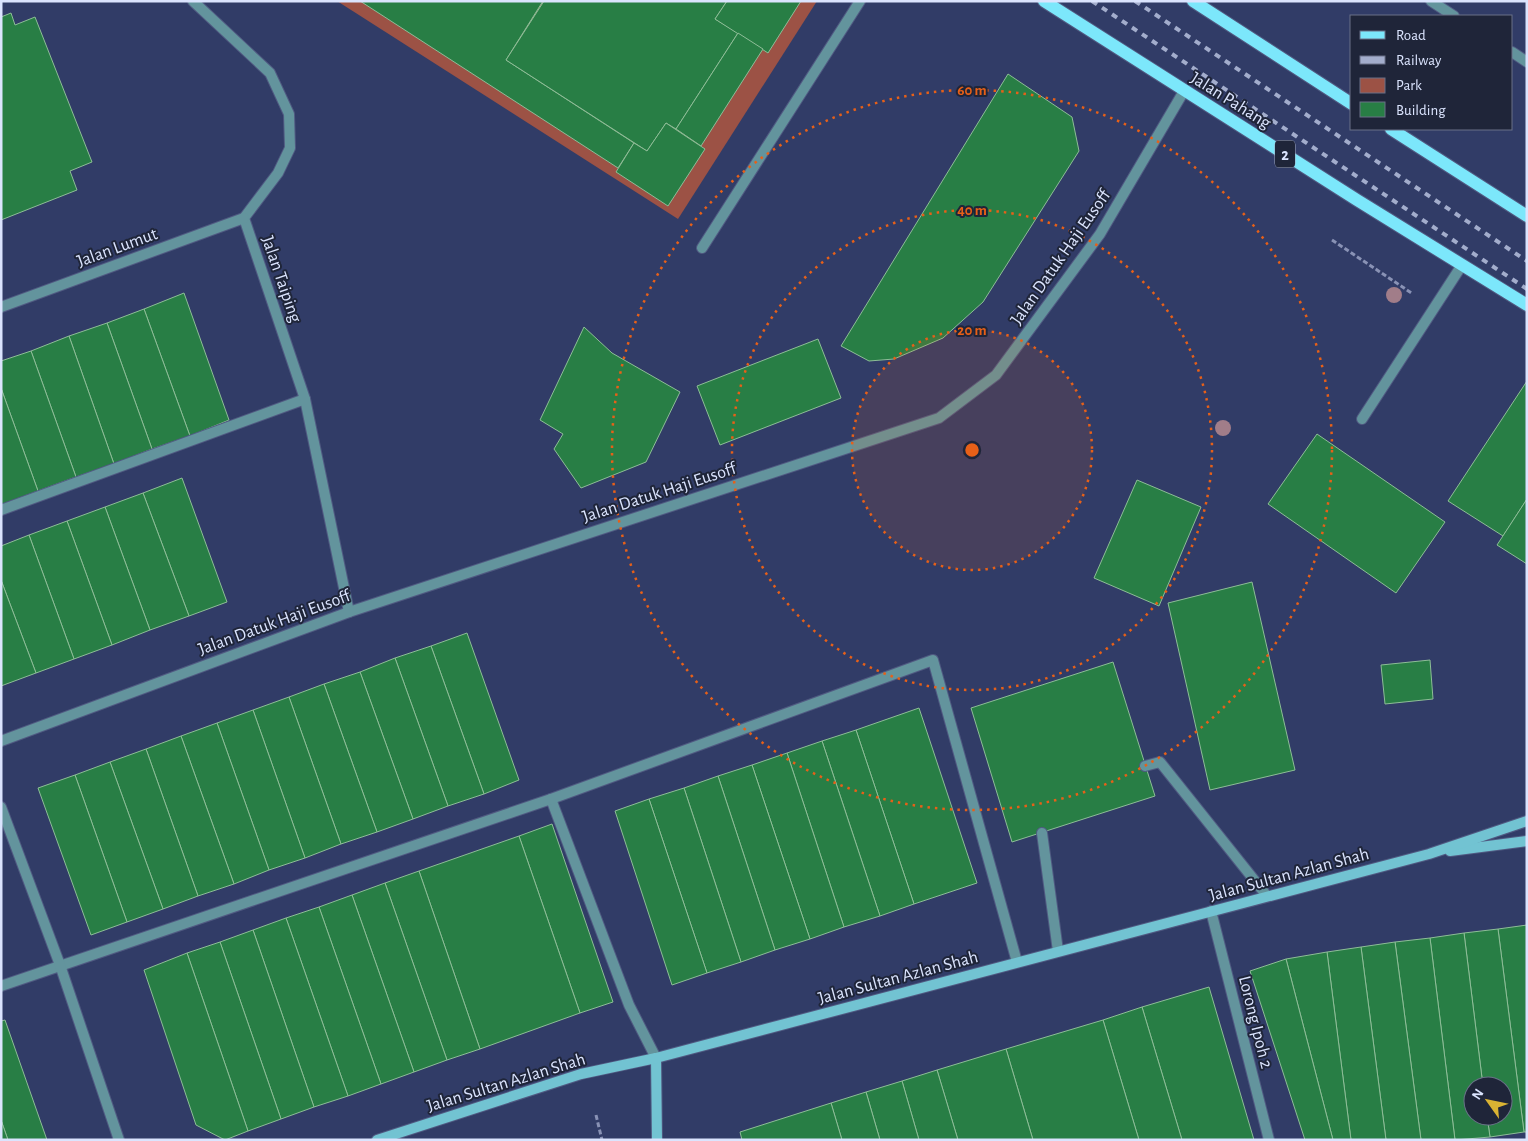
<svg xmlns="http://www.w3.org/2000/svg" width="1528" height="1141" viewBox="0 0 1528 1141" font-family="'Alegreya Sans',sans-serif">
<rect width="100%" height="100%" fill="#313c67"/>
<path fill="#9c5245" d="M337,1h480l-139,218z"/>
<g fill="#287e45" stroke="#8dbd97">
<path d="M360,1h183l-37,59 128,83 -16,25z"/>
<path d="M544,1h183l-12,18 23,14 -62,96 -10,-6 -19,28 -141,-91z"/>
<path d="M727,1h74l-33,52 -53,-34z"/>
<path d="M11,13l4,12 20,-8 57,145 -22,9 7,19 -76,30v-203z"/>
<path d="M738,33l25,16 -62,97 -25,-17z"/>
<path d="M1008,74l64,43 7,34 -96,151 -40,36 -49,21 -25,2 -28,-15z"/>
<path d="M666,123l39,26 -37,57 -52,-34 18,-29 13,8z"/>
<path d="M184,293l45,127 -39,16 -46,-127z"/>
<path d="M144,309l46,127 -38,13 -45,-126z"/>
<path d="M107,323l45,126 -38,15 -45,-128z"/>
<path d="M584,327l28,26 68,39 -34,70 -65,26 -27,-39 9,-15 -23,-14z"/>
<path d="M69,336l45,128 -38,13 -45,-126z"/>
<path d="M818,339l23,59 -121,47 -23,-59z"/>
<path d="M31,351l45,126 -38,14 -37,-103v-27z"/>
<path d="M1527,381v118l-24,37 -55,-35z"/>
<path d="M1,388l37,103 -37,14z"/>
<path d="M1317,434l128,88 -49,71 -128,-89z"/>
<path d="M182,478l45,124 -38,14 -46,-123z"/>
<path d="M1137,480l64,27 -42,99 -65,-28z"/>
<path d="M143,493l46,123 -39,14 -45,-123z"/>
<path d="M1527,499v65l-30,-19z"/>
<path d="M105,507l45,123 -38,15 -45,-124z"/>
<path d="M67,521l45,124 -38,14 -45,-124z"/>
<path d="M29,535l45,124 -38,14 -35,-93v-34z"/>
<path d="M1,580l35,93 -35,13z"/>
<path d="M1252,582l43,188 -85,20 -42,-187z"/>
<path d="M467,633l52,147 -35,14 -53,-148z"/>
<path d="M431,646l53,148 -36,12 -53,-148z"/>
<path d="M395,658l53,148 -35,13 -53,-147z"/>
<path d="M1430,660l3,39 -48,5 -4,-39z"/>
<path d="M1113,662l42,134 -143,46 -41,-134z"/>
<path d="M360,672l53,147 -36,13 -53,-148z"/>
<path d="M324,684l53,148 -36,12 -52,-147z"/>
<path d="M289,697l52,147 -36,14 -52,-148z"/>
<path d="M919,708l58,175 -63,21 -58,-174z"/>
<path d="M253,710l52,148 -36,12 -52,-147z"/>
<path d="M217,723l52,147 -35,14 -53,-148z"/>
<path d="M856,730l58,174 -34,12 -58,-175z"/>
<path d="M181,736l53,148 -36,12 -52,-147z"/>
<path d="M822,741l58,175 -36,11 -57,-174z"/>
<path d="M146,749l52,147 -35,13 -53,-147z"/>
<path d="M787,753l57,174 -34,12 -58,-174z"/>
<path d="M110,762l53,147 -36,13 -52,-147z"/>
<path d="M752,765l58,174 -35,11 -57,-174z"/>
<path d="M75,775l52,147 -36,13 -53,-147z"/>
<path d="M718,776l57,174 -34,12 -57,-174z"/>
<path d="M684,788l57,174 -34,11 -58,-174z"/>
<path d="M649,799l58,174 -35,12 -57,-174z"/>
<path d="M552,824l61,178 -33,11 -61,-177z"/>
<path d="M519,836l61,177 -100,36 -61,-178z"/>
<path d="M419,871l61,178 -33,11 -62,-177z"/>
<path d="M385,883l62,177 -33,12 -62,-177z"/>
<path d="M352,895l62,177 -33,12 -62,-177z"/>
<path d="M319,907l62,177 -33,12 -62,-178z"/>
<path d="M286,918l62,178 -34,11 -61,-177z"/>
<path d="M1527,925v207h-3l-26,-203z"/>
<path d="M1498,929l26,203 -34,5 -3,-21h16v-30h-20l-19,-153z"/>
<path d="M253,930l61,177 -33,12 -61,-177z"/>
<path d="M1464,933l19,153h-10v30h14l3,21 -35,3 -25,-202z"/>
<path d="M1430,938l25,202h-34l-26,-198z"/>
<path d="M220,942l61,177 -33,12 -61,-178z"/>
<path d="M1395,942l26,198h-35l-25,-193z"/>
<path d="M1361,947l25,193h-35l-24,-188z"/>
<path d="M1327,952l24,188h-18l-47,-181z"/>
<path d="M187,953l61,178 -23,9 -29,-15 -52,-155z"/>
<path d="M1286,959l47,181h-28l-55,-169z"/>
<path d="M1209,987l45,153h-72l-40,-133z"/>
<path d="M1142,1007l40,133h-43l-36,-120z"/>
<path d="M5,1020l42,120h-39l-7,-20v-99z"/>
<path d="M1103,1020l36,120h-106l-27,-91z"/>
<path d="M1006,1049l27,91h-75l-21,-70z"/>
<path d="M937,1070l21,70h-39l-17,-59z"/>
<path d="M902,1081l17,59h-39l-14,-48z"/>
<path d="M866,1092l14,48h-38l-11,-37z"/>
<path d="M831,1103l11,37h-100l-2,-8z"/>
<path d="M1,1120l7,20h-7z"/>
</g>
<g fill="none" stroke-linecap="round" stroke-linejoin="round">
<defs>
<g id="lane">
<path d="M1431,1l23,15"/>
<path d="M1512,52l15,10"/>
<path d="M702,248l158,-247"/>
<path d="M1362,419l100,-154"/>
<path d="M1,510l304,-111"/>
<path d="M1145,766l15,-4 107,134"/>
<path d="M551,799l78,206 27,53"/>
<path d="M1042,833l16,118"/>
<path d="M1211,911l58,229"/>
<path d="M1,986l550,-187 382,-139 84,302"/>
</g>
<g id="street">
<path d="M193,1l77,72 19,41 1,34 -12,25 -34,45 61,181 44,213"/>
<path d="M1,307l243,-89"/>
<path d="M1,741l348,-129 590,-194 57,-43 104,-141 84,-143"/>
<path d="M1,807l59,158 59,175"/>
</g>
<g id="secondary">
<path d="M1450,851l77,-10"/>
<path d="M656,1058l1,82"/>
<path d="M377,1140l204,-66 75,-16 773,-204 98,-33"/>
</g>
<g id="primary">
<path d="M1044,1l313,199 170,105"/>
<path d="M1193,1l159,103"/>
<path d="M1391,129l136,87"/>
</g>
</defs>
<use href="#lane" stroke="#505a82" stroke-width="12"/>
<use href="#street" stroke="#505a82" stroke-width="12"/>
<use href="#secondary" stroke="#505a82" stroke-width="12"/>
<use href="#primary" stroke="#505a82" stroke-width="14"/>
<g stroke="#8992b5" stroke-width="3" stroke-dasharray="5 2.5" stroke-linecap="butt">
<path d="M1332,240l81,54"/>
<path d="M596,1115l6,25"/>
</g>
<use href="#lane" stroke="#63949d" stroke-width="10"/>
<use href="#street" stroke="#63949d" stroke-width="10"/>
<use href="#secondary" stroke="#72c3d2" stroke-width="10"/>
<use href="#primary" stroke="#7ce7fb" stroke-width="12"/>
<g stroke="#a3adcc" stroke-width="4" stroke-dasharray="6 6" stroke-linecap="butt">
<path d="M1092,1l435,288"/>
<path d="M1135,1l392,260"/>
</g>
</g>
<g fill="#a17d89">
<circle cx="1394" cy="295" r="8"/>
<circle cx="1223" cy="428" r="8"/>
</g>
<circle cx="972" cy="450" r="120" fill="#e76018" fill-opacity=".12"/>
<g fill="none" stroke="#e76018" stroke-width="2.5" stroke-dasharray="2.5 5">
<circle cx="972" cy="450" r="120"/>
<circle cx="972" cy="450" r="240"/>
<circle cx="972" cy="450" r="360"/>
</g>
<g text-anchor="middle" stroke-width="4" stroke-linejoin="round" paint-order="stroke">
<rect fill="#1f2539" stroke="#a3abc3" stroke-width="1" x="1275" y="140.5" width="20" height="27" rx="4"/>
<g font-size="16" font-weight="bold" fill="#dbe4fe">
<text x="1285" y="160">2</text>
</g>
<g font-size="18" fill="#dbe4fe" stroke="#1f2539">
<text transform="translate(1231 100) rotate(32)" y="6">Jalan Pahang</text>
<text transform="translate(117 247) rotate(-20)" y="6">Jalan Lumut</text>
<text transform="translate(1060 257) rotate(-55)" y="6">Jalan Datuk Haji Eusoff</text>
<text transform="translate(282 279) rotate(71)" y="6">Jalan Taiping</text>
<text transform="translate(659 492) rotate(-18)" y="6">Jalan Datuk Haji Eusoff</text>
<text transform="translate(274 622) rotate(-20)" y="6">Jalan Datuk Haji Eusoff</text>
<text transform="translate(1289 874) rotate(-15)" y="6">Jalan Sultan Azlan Shah</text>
<text transform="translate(898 977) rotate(-15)" y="6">Jalan Sultan Azlan Shah</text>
<text transform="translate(1256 1022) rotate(76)" y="6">Lorong Ipoh 2</text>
<text transform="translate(506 1082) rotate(-17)" y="6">Jalan Sultan Azlan Shah</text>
</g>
</g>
<circle cx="972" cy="450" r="8" fill="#e76018" stroke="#1f2539" stroke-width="2.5"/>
<g font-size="15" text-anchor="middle" font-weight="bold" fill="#e76018" stroke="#1f2539" stroke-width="4" stroke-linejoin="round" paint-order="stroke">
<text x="972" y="95">60 m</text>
<text x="972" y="215">40 m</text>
<text x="972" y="335">20 m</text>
</g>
<rect width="1528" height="1141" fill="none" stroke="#dbe4fe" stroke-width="5"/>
<rect x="1350" y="15" width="162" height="115" fill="#1f2539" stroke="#6a7188"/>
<rect x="1360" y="31" width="25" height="8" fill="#7ce7fb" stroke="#6a7188"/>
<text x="1396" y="40" font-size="15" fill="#dbe4fe">Road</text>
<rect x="1360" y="56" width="25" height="8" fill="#a3adcc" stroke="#6a7188"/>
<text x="1396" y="65" font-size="15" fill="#dbe4fe">Railway</text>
<rect x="1360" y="78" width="25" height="15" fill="#9c5245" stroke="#6a7188"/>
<text x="1396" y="90" font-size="15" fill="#dbe4fe">Park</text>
<rect x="1360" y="102" width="25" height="15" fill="#287e45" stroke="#6a7188"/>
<text x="1396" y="115" font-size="15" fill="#dbe4fe">Building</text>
<g transform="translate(1488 1101) rotate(303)"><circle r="24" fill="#1f2539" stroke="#6a7188"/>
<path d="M0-4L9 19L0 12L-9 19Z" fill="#dab333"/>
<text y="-8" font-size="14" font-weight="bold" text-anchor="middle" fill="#dbe4fe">N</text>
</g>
</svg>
